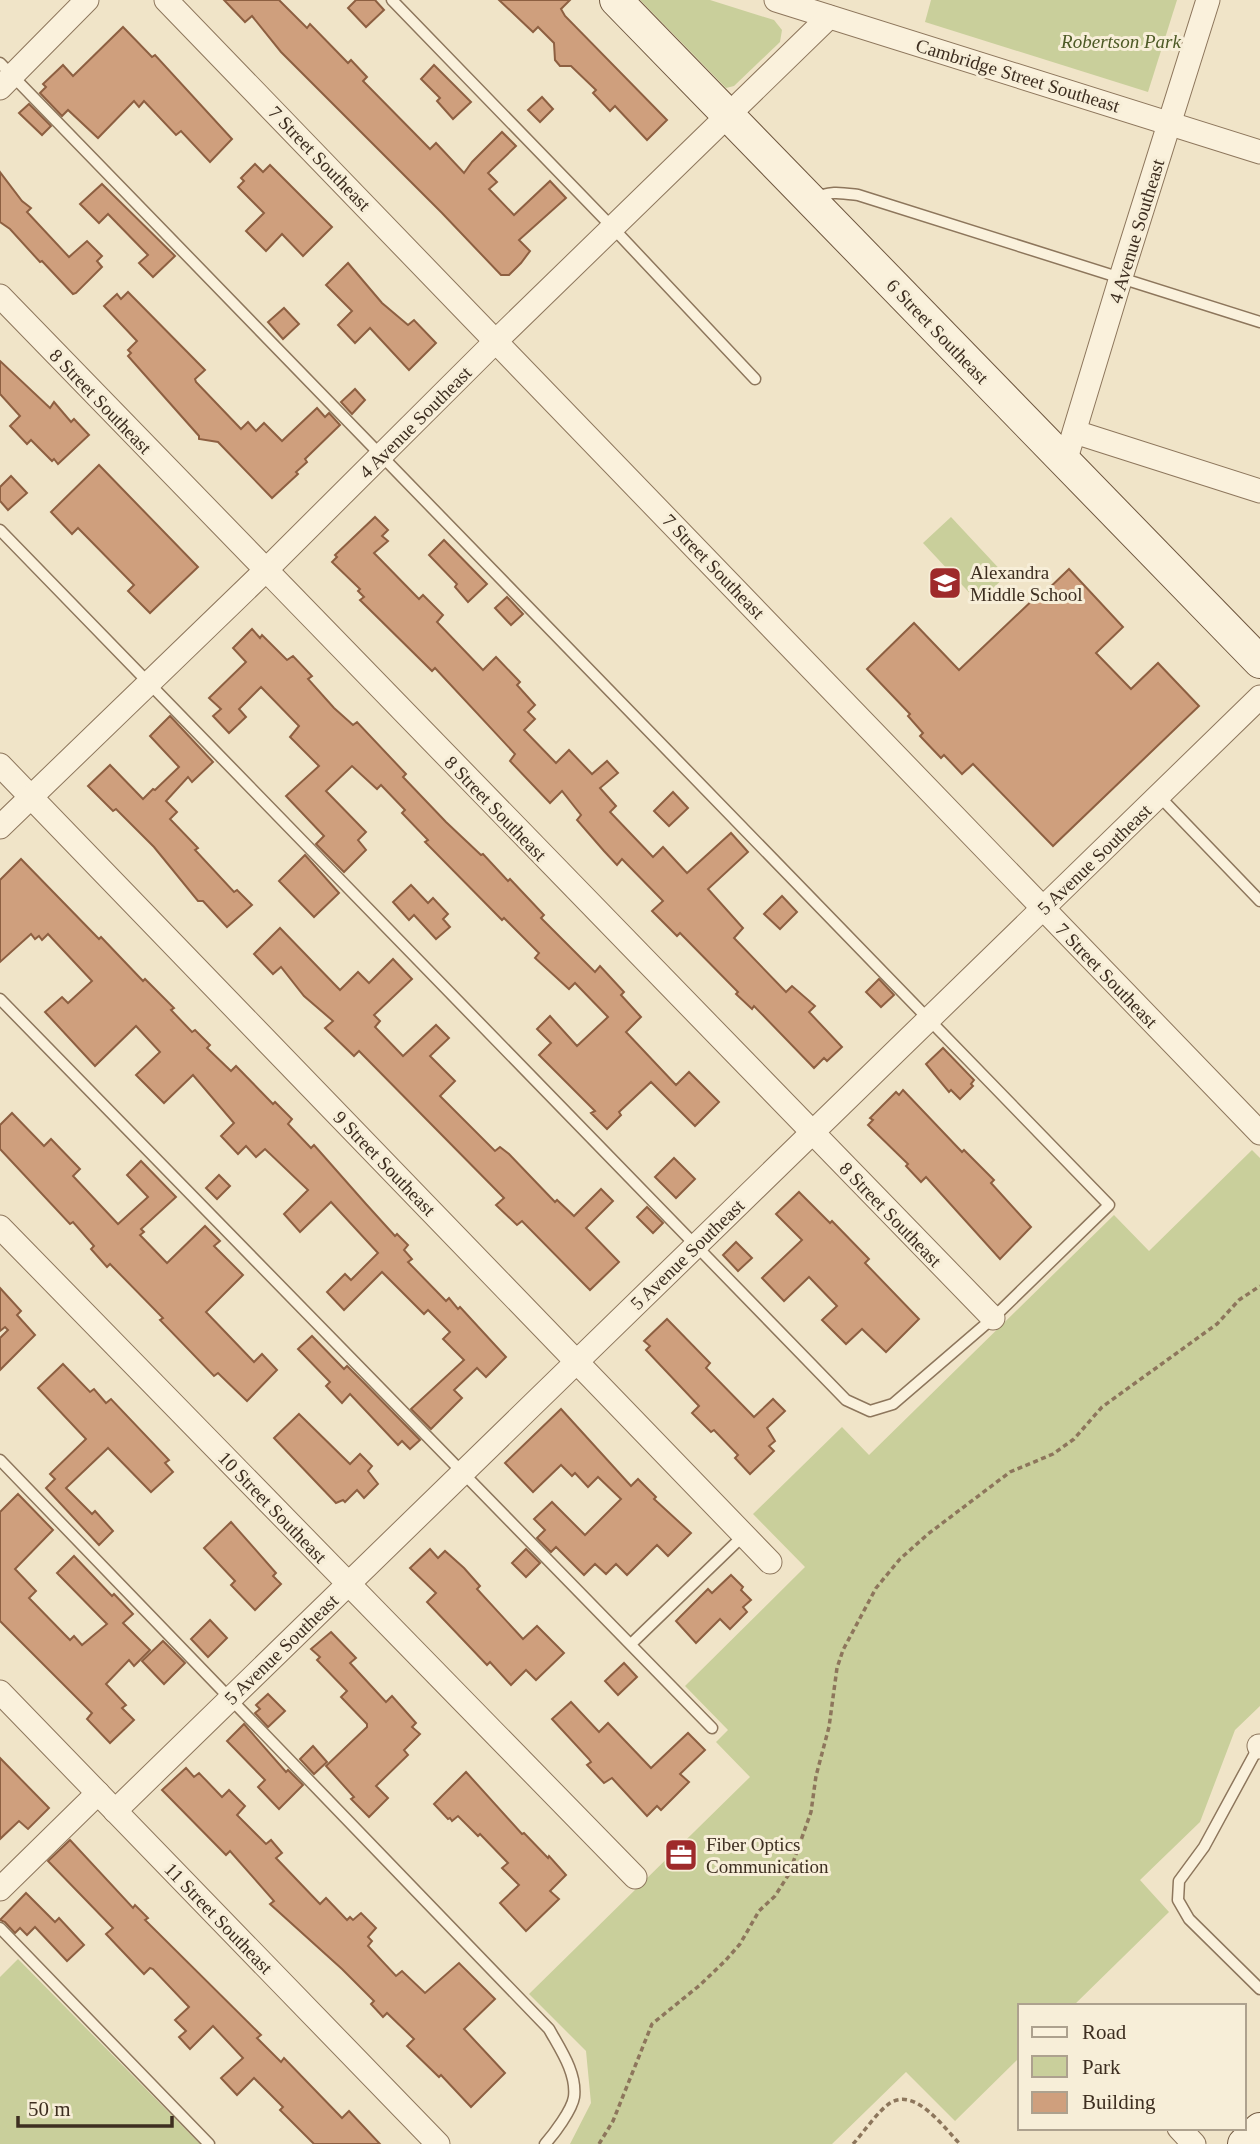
<svg xmlns="http://www.w3.org/2000/svg" width="1260" height="2144" viewBox="0 0 1260 2144" font-family="Georgia,serif">
<rect width="100%" height="100%" fill="#f0e4c8"/>
<g fill="#c9cf9b">
<path d="M640,0h70l64,20 8,10 -2,12 -46,44 -8,2z"/>
<path d="M931,0h246l-29,92 -223,-70z"/>
<path d="M951,517l55,59 -28,26 -55,-59z"/>
<path d="M1252,1150l8,8v548l-25,24 -35,92 -60,58 29,32 -96,94h-53v51l-65,64 -49,-49 -74,72h-262l21,-41 -5,-52 -57,-57 221,-217 -34,-35 12,-12 -43,-44 120,-119 -52,-53 89,-87 27,28 245,-240 35,36z"/>
<path d="M18,1959l182,185h-200v-167z"/>
</g>
<g fill="#cf9f7d" stroke="#8d5f41" stroke-width="2">
<path d="M224,0h55l28,28 3,-4 38,39 3,-3 16,17 -4,4 67,68 6,-6 28,30 8,-11 30,-30 14,14 -28,27 9,9 -8,7 25,26 36,-34 16,17 -47,42 11,11 -9,12 -12,12h-8l-59,-62 -161,-161 -29,-36 -7,6z"/>
<path d="M356,0h19l9,10 -18,17 -18,-19z"/>
<path d="M499,0h71l-9,9 4,7 102,104 -20,20 -32,-34 -5,5 -17,-18 3,-3 -25,-24h-11l-5,-6 -1,-17 -16,-16 -5,5z"/>
<path d="M123,27l29,30 3,-2 77,84 -22,23 -29,-31 -5,4 -32,-34 -5,6 -5,-6 -36,37 -30,-28 -6,6 -22,-23 6,-6 -3,-3 20,-19 10,11z"/>
<path d="M434,65l37,37 -18,17 -16,-18 3,-3 -19,-19z"/>
<path d="M542,97l11,12 -13,13 -12,-12z"/>
<path d="M29,104l22,22 -9,9 -23,-22z"/>
<path d="M255,164l8,8 7,-7 62,62 -29,29 -21,-22 -16,17 -20,-20 18,-18 -26,-26 6,-6 -3,-3z"/>
<path d="M0,172l22,29 9,7 -4,4 42,45 18,-16 15,15 -5,5 5,6 -26,26 -3,1 -31,-33 -2,1 -30,-33 -10,-7z"/>
<path d="M102,184l73,72 -22,21 -14,-14 9,-8 -40,-41 -9,9 -19,-19z"/>
<path d="M348,263l34,40 26,22 6,-5 22,23 -27,27 -39,-42 -15,15 -17,-18 14,-14 -26,-26z"/>
<path d="M128,292l77,78 -10,9 1,3 45,47 7,-7 8,9 8,-8 18,18 35,-33 8,9 4,-4 11,12 -35,34 2,3 -11,10 2,2 -26,24 -54,-56 -19,-3v-3l-71,-80 3,-3 -3,-3 9,-9 -33,-35 13,-12 4,5z"/>
<path d="M284,308l15,16 -16,15 -15,-17z"/>
<path d="M0,361l50,47 4,-6 17,20 3,-3 15,16 -31,29 -4,-5 -2,2 -21,-21 -4,4 -17,-18 10,-10 -20,-22z"/>
<path d="M355,389l10,11 -13,14 -11,-12z"/>
<path d="M99,465l99,102 -48,46 -22,-22 6,-6 -56,-57 -6,6 -21,-22z"/>
<path d="M11,476l16,17 -19,17 -8,-9v-14z"/>
<path d="M375,517l13,13 -6,6 6,5 -14,12 45,46 4,-4 20,20 -6,7 46,48 13,-13 24,25 -3,3 18,20 -7,7 7,7 -11,11 32,33 13,-13 23,24 15,-13 11,12 -18,15 16,18 -6,6 43,45 10,-10 24,26 44,-40 17,19 -40,37 35,39 -9,10 52,54 6,-6 23,20 -6,6 33,35 -15,14 -3,-3 -10,10 -60,-62 -2,3 -16,-15 2,-2 -58,-59 -3,3 -25,-25 11,-10 -41,-42 -5,6 -13,-14 -27,-31 4,-5 -19,-24 -12,12 -40,-42 5,-7 -80,-86 -3,3 -72,-71 4,-3 -6,-6 2,-2 -28,-27 5,-5 -2,-2z"/>
<path d="M444,540l43,44 -19,18 -13,-15 2,-3 -28,-29z"/>
<path d="M1069,569l54,58 -27,26 35,36 27,-26 41,43 -146,140 -80,-82 -11,10 -18,-19 -3,3 -21,-22 3,-3 -15,-17 2,-2 -43,-45 47,-46 45,47 79,-75 2,2z"/>
<path d="M507,597l16,17 -12,11 -16,-17z"/>
<path d="M252,629l8,9 2,-3 25,25 6,-4 19,20 -4,3 26,29 19,17 4,-3 49,52 -3,3 43,45 35,33 2,-1 25,27 2,-2 34,36 -3,3 54,54 5,-6 24,26 -3,3 20,22 -15,15 50,53 13,-13 30,30 -24,24 -44,-44 -32,30 2,3 -14,14 -16,-16 4,-2 -56,-56 12,-12 -14,-14 13,-13 27,30 31,-29 -33,-34 -6,6 -34,-31 4,-5 -35,-35 -2,2 -77,-78 3,-2 -26,-27 3,-3 -24,-25 -4,4 -25,-23 -26,25 40,41 -8,8 8,10 -22,22 -28,-28 8,-8 -38,-40 33,-30 -29,-29 9,-11 -38,-39 -22,22 7,8 -17,16 -16,-17 8,-7 -12,-11 37,-36 -13,-14z"/>
<path d="M170,716l43,46 -21,20 -4,-5 -22,24 11,11 -7,7 28,29 -3,2 39,42 3,-2 15,15 -25,22 -24,-26h-5l-44,-54 -38,-38 -3,2 -25,-25 22,-21 33,34 10,-10 2,1 24,-23 -29,-31z"/>
<path d="M673,792l15,16 -19,18 -15,-15z"/>
<path d="M305,855l34,38 -25,24 -35,-36z"/>
<path d="M21,859l78,80 2,-2 42,44 2,-2 29,29 -3,2 21,22 3,-2 15,15 -3,3 24,23 5,-5 37,38 2,-2 17,17 -4,5 23,24 3,-3 52,59 29,32 2,-2 11,11 -4,5 8,9 -4,3 38,39 3,-3 9,11 2,-2 46,50 -20,20 -9,-9 -23,22 8,8 -31,31 -20,-20 53,-49 -21,-21 7,-7 -22,-22 -4,4 -42,-42 -38,38 -17,-18 18,-18 6,6 27,-27 -47,-51 -31,30 -16,-18 24,-24 -43,-41 -9,8 -10,-11 -8,8 -17,-18 13,-13 -41,-48 -29,28 -28,-28 24,-23 -24,-26 -41,40 -50,-54 17,-15 6,6 24,-22 -44,-47 -6,6 -3,-4 -4,3 -4,-5 -31,28v-82z"/>
<path d="M411,885l17,18 5,-5 15,16 -5,5 7,8 -14,12 -22,-24 -5,5 -16,-18z"/>
<path d="M782,896l15,16 -17,17 -16,-15z"/>
<path d="M280,928l60,62 18,-18 11,11 24,-24 19,20 -38,36 6,6 -5,6 28,29 33,-31 13,13 -19,18 25,25 -15,15 55,55 5,-4 9,7 46,48 2,-2 17,16 27,-27 12,12 -27,27 33,34 -29,28 -68,-69 -5,4 -21,-20 8,-7 -145,-147 -5,5 -29,-28 8,-7 -29,-25 -23,-29 -8,7 -19,-20z"/>
<path d="M879,979l15,16 -13,12 -15,-15z"/>
<path d="M943,1048l31,32 -3,4 2,2 -13,13 -9,-9 -2,2 -23,-28z"/>
<path d="M903,1090l59,62 2,-2 30,30 -3,3 40,44 -31,32 -74,-82 -5,5 -15,-16 2,-2 -40,-39 5,-5 -3,-2 26,-26 3,3z"/>
<path d="M12,1113l32,33 7,-7 29,30 -7,7 45,48 30,-27 -21,-22 14,-14 35,36 -35,32 3,3 -4,3 27,28 38,-37 15,15 -6,5 29,29 -37,37 48,50 8,-8 15,16 -30,31 -29,-28 -4,3 -54,-56 3,-2 -53,-54 -3,3 -16,-18 3,-3 -21,-24 -3,2 -70,-75v-24z"/>
<path d="M674,1158l21,21 -19,19 -21,-21z"/>
<path d="M219,1175l11,11 -13,13 -11,-11z"/>
<path d="M799,1192l31,31 2,-2 37,38 -4,4 54,56 -33,33 -24,-23 -16,15 -24,-24 15,-14 -28,-29 -25,24 -22,-23 40,-38 -26,-26z"/>
<path d="M647,1207l16,16 -10,10 -16,-16z"/>
<path d="M736,1242l16,16 -14,13 -15,-16z"/>
<path d="M0,1288l21,23 -4,4 18,20 -35,35v-32l8,-8 -3,-3 -5,4z"/>
<path d="M667,1319l43,44 -4,5 48,49 19,-18 12,12 -18,17 8,13 -6,5 5,5 -24,23 -15,-16 3,-3 -24,-25 -3,2 -19,-19 7,-7 -53,-56 4,-4 -6,-5z"/>
<path d="M312,1336l32,33 3,-3 17,17 56,57 -10,9 -8,-8 -4,4 -48,-51 -8,9 -16,-17 4,-4 -32,-33z"/>
<path d="M63,1364l27,28 4,-3 12,14 5,-4 58,61 -4,3 8,9 -22,20 -43,-44 -42,40 26,26 3,-3 18,20 -14,14 -53,-57 9,-9 -5,-5 36,-35 -48,-51z"/>
<path d="M561,1409l70,77 7,-7 18,18 -2,2 37,34 -23,23 -11,-11 -30,30 -11,-11 -10,10 -11,-10 -11,11 -28,-28 -5,5 -14,-14 8,-8 -11,-11 18,-17 33,33 36,-36 -23,-22 -10,10 -13,-14 -3,3 -11,-11 -28,27 -28,-29z"/>
<path d="M299,1414l51,50 10,-10 12,12 -4,5 10,13 -14,14 -7,-8 -12,12 -2,-2 -7,3 -62,-65z"/>
<path d="M18,1494l35,36 -38,39 21,22 -7,7 41,42 4,-4 8,9 25,-21 -50,-51 17,-17 38,40 2,-2 19,20 -10,9 27,27 -16,16 -5,-6 -23,24 20,21 -4,3 12,12 -24,23 -23,-24 5,-6 -92,-92v-109z"/>
<path d="M231,1522l45,51 -3,3 8,8 -26,26 -24,-25 4,-4 -31,-33z"/>
<path d="M430,1549l8,9 7,-7 19,17 16,18 -3,3 46,50 14,-13 27,27 -28,27 -10,-10 -15,15 -21,-23 -3,3 -60,-63 9,-9 -26,-25z"/>
<path d="M526,1549l14,14 -14,14 -14,-14z"/>
<path d="M731,1575l12,12 -2,3 10,10 -8,7 4,5 -17,17 -10,-10 -24,24 -20,-22 32,-32 4,4z"/>
<path d="M210,1620l17,18 -19,19 -17,-18z"/>
<path d="M331,1632l25,26 -6,5 36,39 6,-6 24,27 -4,4 8,7 -16,16 4,5 -32,31 12,12 -19,19 -18,-18 3,-2 -28,-31 41,-39v-3l-26,-27 6,-6 -30,-31 3,-3 -9,-8z"/>
<path d="M163,1641l22,22 -21,21 -22,-23z"/>
<path d="M624,1663l13,14 -19,18 -13,-14z"/>
<path d="M268,1694l17,17 -17,16 -13,-14 5,-4 -4,-4z"/>
<path d="M571,1702l28,30 9,-9 43,45 37,-35 17,17 -25,24 9,8 -28,28 -4,-4 -10,10 -35,-38 -8,5 -17,-18 4,-3 -2,-3 -37,-40z"/>
<path d="M244,1724l42,48 2,-2 15,15 -24,24 -21,-22 7,-7 -38,-39z"/>
<path d="M313,1746l14,16 -13,12 -14,-15z"/>
<path d="M0,1758l49,50 -21,21 -9,-8 -19,18z"/>
<path d="M186,1768l8,9 5,-4 23,24 7,-7 16,16 -8,9 29,29 5,-4 11,13 -6,5 44,46 6,-6 21,22 3,-3 3,3 8,-7 15,15 -8,9 4,4 -4,5 28,30 6,-5 23,22 34,-30 36,36 -31,30 41,44 -34,34 -30,-32 -2,2 -32,-31 7,-7 -27,-26 -4,4 -12,-13 3,-3 -32,-32 -72,-65 4,-3 -44,-50 -4,4 -64,-65z"/>
<path d="M466,1772l56,62 2,-1 24,25 1,-2 17,19 -16,16 9,8 -33,32 -26,-28 19,-18 -17,-17 6,-5 -28,-29 -2,2 -20,-20 -6,5 -2,-3 -2,1 -14,-15z"/>
<path d="M70,1840l63,68 2,-3 13,13 -3,2 116,115 -4,3 24,24 3,-4 58,60 7,-7 31,33h-66l-34,-34 3,-3 -29,-29 -17,17 -16,-17 22,-20 -30,-32 -23,23 -11,-12 7,-6 -11,-11 14,-13 -36,-38 -3,-1 -6,6 -38,-40 7,-6 -65,-67z"/>
<path d="M26,1893l29,29 4,-4 25,27 -17,16 -32,-34 -8,8 -7,-7 -5,5 -10,-11 -5,-2z"/>
</g>
<g fill="none" stroke-linecap="round" stroke-linejoin="round">
<defs>
<g id="lane">
<path d="M392,0l221,228 142,151"/>
<path d="M0,63l1109,1142 -116,113 -100,86 -23,7 -24,-11 -846,-870"/>
<path d="M815,199c13,-9 28,-6 43,-4l402,127"/>
<path d="M1159,796l101,105"/>
<path d="M0,999l712,729"/>
<path d="M0,1460l549,569c11,20 28,44 25,68 -2,13 -20,37 -29,47"/>
<path d="M631,1644l113,-109"/>
<path d="M1260,1744l-56,103 -25,34 -1,19 11,19 71,70"/>
<path d="M0,1928l209,216"/>
</g>
<g id="street">
<path d="M166,0l1094,1133"/>
<path d="M776,0l484,152"/>
<path d="M0,88l87,-88"/>
<path d="M0,296l993,1022"/>
<path d="M1075,432l185,59"/>
<path d="M1065,462l56,-185 87,-277"/>
<path d="M0,765l770,797"/>
<path d="M0,827l266,-257 231,-230 332,-323"/>
<path d="M0,1227l635,650"/>
<path d="M0,1692l438,452"/>
<path d="M1259,1746l1,1"/>
<path d="M115,1811l1145,-1114"/>
<path d="M0,1889l98,-96"/>
<path d="M1179,2128l15,16"/>
</g>
<g id="secondary">
<path d="M616,0l644,662"/>
<path d="M1244,2144l16,-15"/>
</g>
</defs>
<use href="#lane" stroke="#8d765c" stroke-width="13"/>
<use href="#street" stroke="#8d765c" stroke-width="25"/>
<use href="#secondary" stroke="#6f573f" stroke-width="34"/>
<g stroke="#8d765c" stroke-width="3.5" stroke-dasharray="5 3.5" stroke-linecap="butt">
<path d="M599,2144l14,-23 39,-97 48,-39 25,-24 15,-17 19,-33 16,-15 14,-22 22,-62 5,-36 13,-49 8,-59 6,-18 33,-62 24,-29 28,-25 82,-62 43,-18 21,-15 28,-32 115,-83 22,-24 21,-14"/>
<path d="M853,2144c10,-11 25,-33 37,-41 26,-16 54,25 70,41"/>
</g>
<use href="#lane" stroke="#faf1dc" stroke-width="10"/>
<use href="#street" stroke="#faf1dc" stroke-width="23"/>
<use href="#secondary" stroke="#faf1dc" stroke-width="32"/>
</g>
<defs>
<symbol id="school-square" viewBox="-11 -11 22 22"><rect x="-9" y="-9" width="18" height="18" rx="4" fill="#9e2a2b" stroke="#f7eed8"/><path d="M0-5L7-2L0 1L-7-2ZM-4 1L0 2.5L4 1V4Q0 6-4 4Z" fill="#fff"/></symbol>
<symbol id="office-square" viewBox="-11 -11 22 22"><rect x="-9" y="-9" width="18" height="18" rx="4" fill="#9e2a2b" stroke="#f7eed8"/><path d="M-6-3h4V-5.5h4V-3h4V5H-6ZM-1-4.5V-3h2v-1.5ZM-6 0V1H6V0Z" fill="#fff"/></symbol>
</defs>
<g fill-rule="evenodd">
<use href="#school-square" x="926" y="564" width="38" height="38"/>
<use href="#office-square" x="662" y="1836" width="38" height="38"/>
</g>
<g text-anchor="middle" stroke-width="6" stroke-linejoin="round" paint-order="stroke">
<g font-size="19" font-style="italic" fill="#4d5a26" stroke="#f7eed8">
<text x="1121" y="48">Robertson Park</text>
</g>
<g font-size="19" fill="#3d2e20" stroke="#f7eed8">
<text transform="translate(1018 75) rotate(17)" y="7">Cambridge Street Southeast</text>
<text transform="translate(320 158) rotate(46)" y="7">7 Street Southeast</text>
<text transform="translate(1136 231) rotate(-73)" y="7">4 Avenue Southeast</text>
<text transform="translate(938 331) rotate(46)" y="7">6 Street Southeast</text>
<text transform="translate(101 401) rotate(46)" y="7">8 Street Southeast</text>
<text transform="translate(415 422) rotate(-45)" y="7">4 Avenue Southeast</text>
<text transform="translate(714 566) rotate(46)" y="7">7 Street Southeast</text>
<text transform="translate(496 808) rotate(46)" y="7">8 Street Southeast</text>
<text transform="translate(1094 859) rotate(-44)" y="7">5 Avenue Southeast</text>
<text transform="translate(1107 975) rotate(46)" y="7">7 Street Southeast</text>
<text transform="translate(385 1163) rotate(46)" y="7">9 Street Southeast</text>
<text transform="translate(891 1214) rotate(46)" y="7">8 Street Southeast</text>
<text transform="translate(687 1254) rotate(-44)" y="7">5 Avenue Southeast</text>
<text transform="translate(273 1507) rotate(46)" y="7">10 Street Southeast</text>
<text transform="translate(281 1649) rotate(-44)" y="7">5 Avenue Southeast</text>
<text transform="translate(219 1918) rotate(46)" y="7">11 Street Southeast</text>
</g>
<g font-size="19" fill="#3d2e20" stroke="#f7eed8" text-anchor="start">
<text x="970" y="579">Alexandra<tspan x="970" dy="22">Middle School</tspan></text>
<text x="706" y="1851">Fiber Optics<tspan x="706" dy="22">Communication</tspan></text>
</g>
</g>
<rect x="1018" y="2004" width="228" height="126" fill="#f7eed8" stroke="#ada18e" stroke-width="2"/>
<rect x="1032" y="2027" width="35" height="10" fill="#faf1dc" stroke="#ada18e" stroke-width="2"/>
<text x="1082" y="2039" font-size="21" fill="#3d2e20">Road</text>
<rect x="1032" y="2056" width="35" height="21" fill="#c9cf9b" stroke="#ada18e" stroke-width="2"/>
<text x="1082" y="2074" font-size="21" fill="#3d2e20">Park</text>
<rect x="1032" y="2092" width="35" height="21" fill="#cf9f7d" stroke="#ada18e" stroke-width="2"/>
<text x="1082" y="2109" font-size="21" fill="#3d2e20">Building</text>
<path d="M18 2116v10h154v-10" fill="none" stroke="#3d2e20" stroke-width="3.5"/>
<text x="28" y="2116" font-size="21" fill="#3d2e20" stroke="#f7eed8" stroke-width="5" paint-order="stroke">50 m</text>
</svg>
